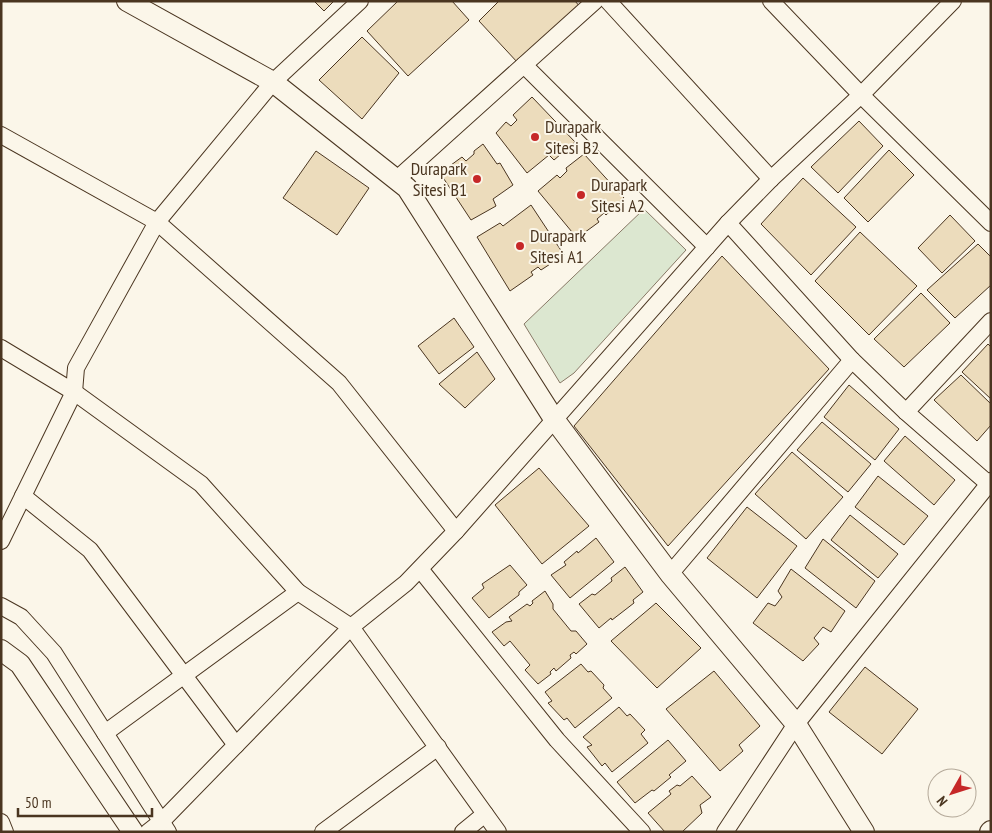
<svg xmlns="http://www.w3.org/2000/svg" width="992" height="833" viewBox="0 0 992 833" font-family="'PT Sans Narrow',sans-serif">
<rect width="100%" height="100%" fill="#fbf6e9"/>
<path fill="#dce7d0" stroke="#887966" d="M644,209l42,41 -112,123 -14,10 -36,-59z"/>
<g fill="#ecdcbc" stroke="#4a3520">
<path d="M314,1h20l-10,10z"/>
<path d="M398,1h54l17,19 -61,56 -41,-45z"/>
<path d="M499,1h76l6,7 -63,55 -39,-42z"/>
<path d="M362,37l37,36 -37,46 -43,-39z"/>
<path d="M532,97l43,45 -21,18 -5,-5 -22,18 -31,-40 10,-11 5,4 6,-6 -4,-5z"/>
<path d="M859,121l24,25 -45,47 -27,-26z"/>
<path d="M483,144l14,20 3,-1 13,22 -20,14 3,7 -25,14 -31,-47 22,-16 4,4 8,-7v-3z"/>
<path d="M889,150l25,25 -46,47 -24,-24z"/>
<path d="M316,151l53,37 -32,47 -54,-37z"/>
<path d="M584,154l40,44 -18,17 -2,-2 -7,6 2,3 -22,16 -39,-47 19,-16 3,3 7,-7 -1,-3z"/>
<path d="M803,178l53,49 -45,48 -50,-51z"/>
<path d="M531,205l33,50 -23,15 -3,-3 -7,5 2,3 -23,16 -33,-54 23,-14 3,3z"/>
<path d="M950,215l25,26 -33,32 -24,-25z"/>
<path d="M860,232l57,54 -48,49 -54,-54z"/>
<path d="M978,244l13,13v28l-36,33 -28,-28z"/>
<path d="M722,256l107,113 -161,177 -94,-120z"/>
<path d="M921,293l29,30 -46,44 -30,-28z"/>
<path d="M454,318l20,29 -35,27 -21,-28z"/>
<path d="M988,344l3,3v52l-29,-27z"/>
<path d="M477,352l18,27 -30,29 -26,-24z"/>
<path d="M961,375l30,29v21l-14,16 -43,-41z"/>
<path d="M849,385l50,44 -24,31 -51,-43z"/>
<path d="M822,422l49,42 -23,28 -51,-42z"/>
<path d="M905,436l50,44 -21,25 -50,-44z"/>
<path d="M792,452l51,45 -37,42 -51,-45z"/>
<path d="M539,468l50,58 -47,38 -47,-59z"/>
<path d="M878,476l50,40 -24,29 -49,-38z"/>
<path d="M747,507l50,39 -40,52 -50,-40z"/>
<path d="M850,515l48,39 -20,24 -47,-38z"/>
<path d="M596,538l18,24 -44,36 -19,-23 15,-10 -2,-3 13,-11 1,2z"/>
<path d="M823,539l52,42 -19,27 -51,-40z"/>
<path d="M510,565l17,20 -8,7v3l-30,23 -17,-20 12,-10 -2,-4z"/>
<path d="M625,567l18,25 -10,8 1,3 -22,17 -1,-2 -12,10 -20,-24 13,-10 3,1 17,-14 -1,-3z"/>
<path d="M791,569l54,42 -14,21 -8,-5 -9,11 5,6 -16,17 -50,-38 15,-20 7,3 7,-9 -4,-6z"/>
<path d="M545,591l8,13v5l18,22h5l11,13 -11,10 -2,-2 -4,3 1,3 -15,13 -2,-3 -4,4 1,2 -13,10 -13,-14 5,-5 -20,-24 -6,5 -12,-14 14,-10 6,-1 -3,-4 18,-13 3,2 3,-3 -1,-2z"/>
<path d="M656,603l45,45 -44,40 -46,-47z"/>
<path d="M581,664l7,8 3,-1 13,14 -1,3 9,10 -37,30 -8,-10 -3,2 -16,-17 4,-2 -7,-9z"/>
<path d="M865,667l53,42 -36,45 -53,-42z"/>
<path d="M714,671l46,55 -21,19 4,6 -23,20 -54,-62z"/>
<path d="M619,707l8,9 3,-2 15,16 -4,4 7,9 -36,29 -7,-9 -3,3 -15,-19 5,-2 -9,-8z"/>
<path d="M668,740l18,21 -17,14 2,2 -17,14 -2,-1 -17,13 -18,-21z"/>
<path d="M692,776l19,21 -11,8 2,8 -20,19h-17l-17,-19 23,-19 -2,-3 8,-6 3,1z"/>
</g>
<g fill="none" stroke-linecap="round" stroke-linejoin="round">
<defs>
<g id="minor">
<path d="M608,1l163,178"/>
<path d="M771,1l90,94 130,128"/>
<path d="M524,65l183,182"/>
<path d="M1,135l156,87 182,161 117,148"/>
<path d="M396,180l199,-179"/>
<path d="M728,223l124,137 54,52 85,74"/>
<path d="M1,348l73,44 127,92 97,108 53,35 147,205"/>
<path d="M906,412l85,-91"/>
<path d="M23,496l67,54 146,195"/>
<path d="M1,541l73,-149 2,-24 81,-146 116,-140 87,-81"/>
<path d="M420,569l137,171 85,92"/>
<path d="M670,574l182,-214"/>
<path d="M1,606l20,11 33,36 114,179"/>
<path d="M105,733l193,-141"/>
<path d="M1,822l4,10"/>
<path d="M148,832l14,-11 189,-194 55,-44 50,-52 272,-308 43,-44 90,-84 92,-94"/>
<path d="M323,832l115,-85"/>
<path d="M463,832l22,-18"/>
<path d="M725,832l71,-108 195,-243"/>
</g>
<g id="tertiary">
<path d="M127,1l146,81 134,106 147,231 116,155 126,150 68,108"/>
<path d="M1,650l19,14 113,168"/>
<path d="M990,832l1,-1"/>
</g>
</defs>
<use href="#minor" stroke="#4a3520" stroke-width="18"/>
<use href="#tertiary" stroke="#4a3520" stroke-width="22"/>
<use href="#minor" stroke="#fbf6e9" stroke-width="16"/>
<use href="#tertiary" stroke="#fbf6e9" stroke-width="20"/>
</g>
<g fill="#c62828" stroke="#fbf6e9" stroke-width="2">
<circle cx="535" cy="137" r="5"/>
<circle cx="477" cy="179" r="5"/>
<circle cx="581" cy="195" r="5"/>
<circle cx="520" cy="246" r="5"/>
</g>
<g text-anchor="middle" stroke-width="4" stroke-linejoin="round" paint-order="stroke">
<g font-size="18" fill="#4a3520" stroke="#fbf6e9" text-anchor="start">
<text x="545" y="133">Durapark<tspan x="545" dy="21">Sitesi B2</tspan></text>
<text x="467" y="175" text-anchor="end">Durapark<tspan x="467" dy="21">Sitesi B1</tspan></text>
<text x="591" y="191">Durapark<tspan x="591" dy="21">Sitesi A2</tspan></text>
<text x="530" y="242">Durapark<tspan x="530" dy="21">Sitesi A1</tspan></text>
</g>
</g>
<rect width="992" height="833" fill="none" stroke="#4a3520" stroke-width="5"/>
<g transform="translate(952 793) rotate(231)"><circle r="24" fill="#fbf6e9" stroke="#b4a999"/>
<path d="M0-4L9 19L0 12L-9 19Z" fill="#c62828"/>
<text y="-8" font-size="14" font-weight="bold" text-anchor="middle" fill="#4a3520">N</text>
</g>
<path d="M18 808v8h134v-8" fill="none" stroke="#4a3520" stroke-width="2.5"/>
<text x="25" y="808" font-size="15" fill="#4a3520" stroke="#fbf6e9" stroke-width="4" paint-order="stroke">50 m</text>
</svg>
